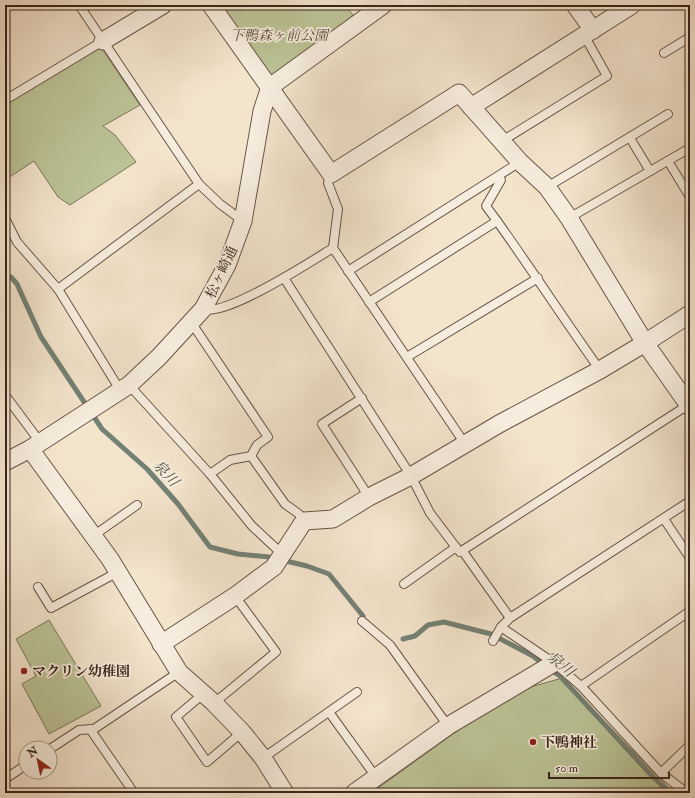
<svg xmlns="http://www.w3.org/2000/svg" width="695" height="798" viewBox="0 0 695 798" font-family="'IM FELL Double Pica','Noto Serif JP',serif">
<rect width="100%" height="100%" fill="#f3e4cc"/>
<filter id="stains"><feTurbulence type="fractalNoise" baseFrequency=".005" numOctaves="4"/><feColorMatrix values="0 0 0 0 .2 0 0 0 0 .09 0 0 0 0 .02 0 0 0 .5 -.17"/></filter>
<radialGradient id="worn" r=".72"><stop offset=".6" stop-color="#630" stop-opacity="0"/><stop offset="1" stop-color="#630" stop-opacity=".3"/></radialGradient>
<g fill="#bcc497" stroke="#7a7458">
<path d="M218,5h126l11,12 -79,58 -9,-1z"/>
<path d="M101,47l39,58 -37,21 12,9 21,27 -66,43 -12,-8 -24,-36 -29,19v-76z"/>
<path d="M49,620l52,86 -52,28 -27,-50 14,-8 -20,-37z"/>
<path d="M562,678l107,110 6,5h-304l139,-100z"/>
</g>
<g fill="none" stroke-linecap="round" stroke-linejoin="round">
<g stroke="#748175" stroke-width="5">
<path d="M5,277h6l6,7 24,53 61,92 45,40 31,35 32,43 28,7 31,3 38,9 22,8 34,42"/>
<path d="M403,639l12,-3 13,-11 16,-3 47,12 42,22 11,9"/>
<path d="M550,669l10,7 93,101 17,16"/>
</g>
<defs>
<g id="lane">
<path d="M79,5l120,179 21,20 23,17"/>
<path d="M664,53l26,-16"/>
<path d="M5,100l98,-59"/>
<path d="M630,138l20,33"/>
<path d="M502,141l105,-65 -23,-41"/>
<path d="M668,161l22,36"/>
<path d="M331,174l-3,9 10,26 -5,39 132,196"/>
<path d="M547,187l121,-73"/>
<path d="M5,218l12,24 41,47 62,101"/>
<path d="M569,218l121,-70"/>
<path d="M497,221l-11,-15 15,-26 -2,-4"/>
<path d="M348,271l172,-109"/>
<path d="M284,278l127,198 19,37 28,37 6,3 46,65"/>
<path d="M58,289l141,-105"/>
<path d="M369,302l128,-81c35,49 68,100 103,149"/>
<path d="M203,309c23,8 107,-47 130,-61"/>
<path d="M191,322l77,115 -11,8 -6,11 -21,4 -20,14"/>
<path d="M407,357l131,-79"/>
<path d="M129,385l81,89 42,52 30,28"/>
<path d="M5,395l35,47"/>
<path d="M362,398l-40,26 47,73"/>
<path d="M251,456l34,48 14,10 5,7"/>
<path d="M664,519l26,39"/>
<path d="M93,536l44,-31"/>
<path d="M460,552l228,-147"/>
<path d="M404,584l52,-37"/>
<path d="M38,587l13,21 67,-36"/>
<path d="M362,621l28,24 58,81"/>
<path d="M501,627l53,36 27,23 109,-75"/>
<path d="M493,641l8,-14 9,-9 180,-117"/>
<path d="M581,686l80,87 26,20"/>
<path d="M203,694l-27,23 31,45 35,-30"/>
<path d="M214,703l62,-51 -41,-56"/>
<path d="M329,712l47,65"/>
<path d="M90,729l44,64"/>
<path d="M50,749l29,-19 15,-1 85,-57"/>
<path d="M263,758l94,-66"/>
<path d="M661,773l29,-28"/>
<path d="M5,779l21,-14"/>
</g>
<g id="street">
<path d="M211,5l120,169 128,-81 61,69 27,25 22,31 76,125 45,-29"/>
<path d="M575,5l18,25"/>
<path d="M103,41l60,-36"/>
<path d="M270,87l113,-82"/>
<path d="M471,107l161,-102"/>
<path d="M30,449l80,110 69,113 35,31 28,29 21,26 22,35"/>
<path d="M5,462l25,-13 99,-64 30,-28 44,-48 24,-44 16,-44 19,-110 8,-24"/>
<path d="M161,644l74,-48 39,-29 30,-46 29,-2 36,-22 42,-21 88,-52 101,-54 45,-27 45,64"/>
<path d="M354,793l94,-67 106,-63"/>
</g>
</defs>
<use href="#lane" stroke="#675446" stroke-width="10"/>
<use href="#street" stroke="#675446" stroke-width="19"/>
<use href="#lane" stroke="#f7edde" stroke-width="8"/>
<use href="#street" stroke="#f7edde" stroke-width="17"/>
</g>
<g fill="#8f2418" stroke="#f7edde" stroke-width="1.5">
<circle cx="24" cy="671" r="4"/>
<circle cx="533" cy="742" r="4"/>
</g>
<g text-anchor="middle" stroke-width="3.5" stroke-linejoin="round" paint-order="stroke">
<g font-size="14" font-style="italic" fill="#594c39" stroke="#f7edde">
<text x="279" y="40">下鴨森ヶ前公園</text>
</g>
<g font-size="14" fill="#38241a" stroke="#f7edde">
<text transform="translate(221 272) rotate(-65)" y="5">松ヶ崎通</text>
</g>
<g font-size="14" font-weight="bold" fill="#38241a" stroke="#f7edde" text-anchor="start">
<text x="32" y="676">マクリン幼稚園</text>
<text x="541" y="747">下鴨神社</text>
</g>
<g font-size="15" font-style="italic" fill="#565248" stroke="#f7edde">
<text transform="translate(166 473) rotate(47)" y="5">泉川</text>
<text transform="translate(561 664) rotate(40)" y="5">泉川</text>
</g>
</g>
<rect width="695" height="798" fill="none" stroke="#f3e4cc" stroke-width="20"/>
<rect x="6" y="6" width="683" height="786" fill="none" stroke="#38241a" stroke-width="2"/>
<rect x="10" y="10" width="675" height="778" fill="none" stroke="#38241a"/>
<g transform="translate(38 760) rotate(327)"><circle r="19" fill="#f7edde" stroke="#ab9d90"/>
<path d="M0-3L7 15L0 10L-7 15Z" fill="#8f2418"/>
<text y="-6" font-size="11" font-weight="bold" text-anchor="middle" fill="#38241a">N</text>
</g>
<path d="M549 772v6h120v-6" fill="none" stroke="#38241a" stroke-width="2"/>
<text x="555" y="772" font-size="12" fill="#38241a" stroke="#f7edde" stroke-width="3" paint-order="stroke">50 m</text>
<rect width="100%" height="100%" filter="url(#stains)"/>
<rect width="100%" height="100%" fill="url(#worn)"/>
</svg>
